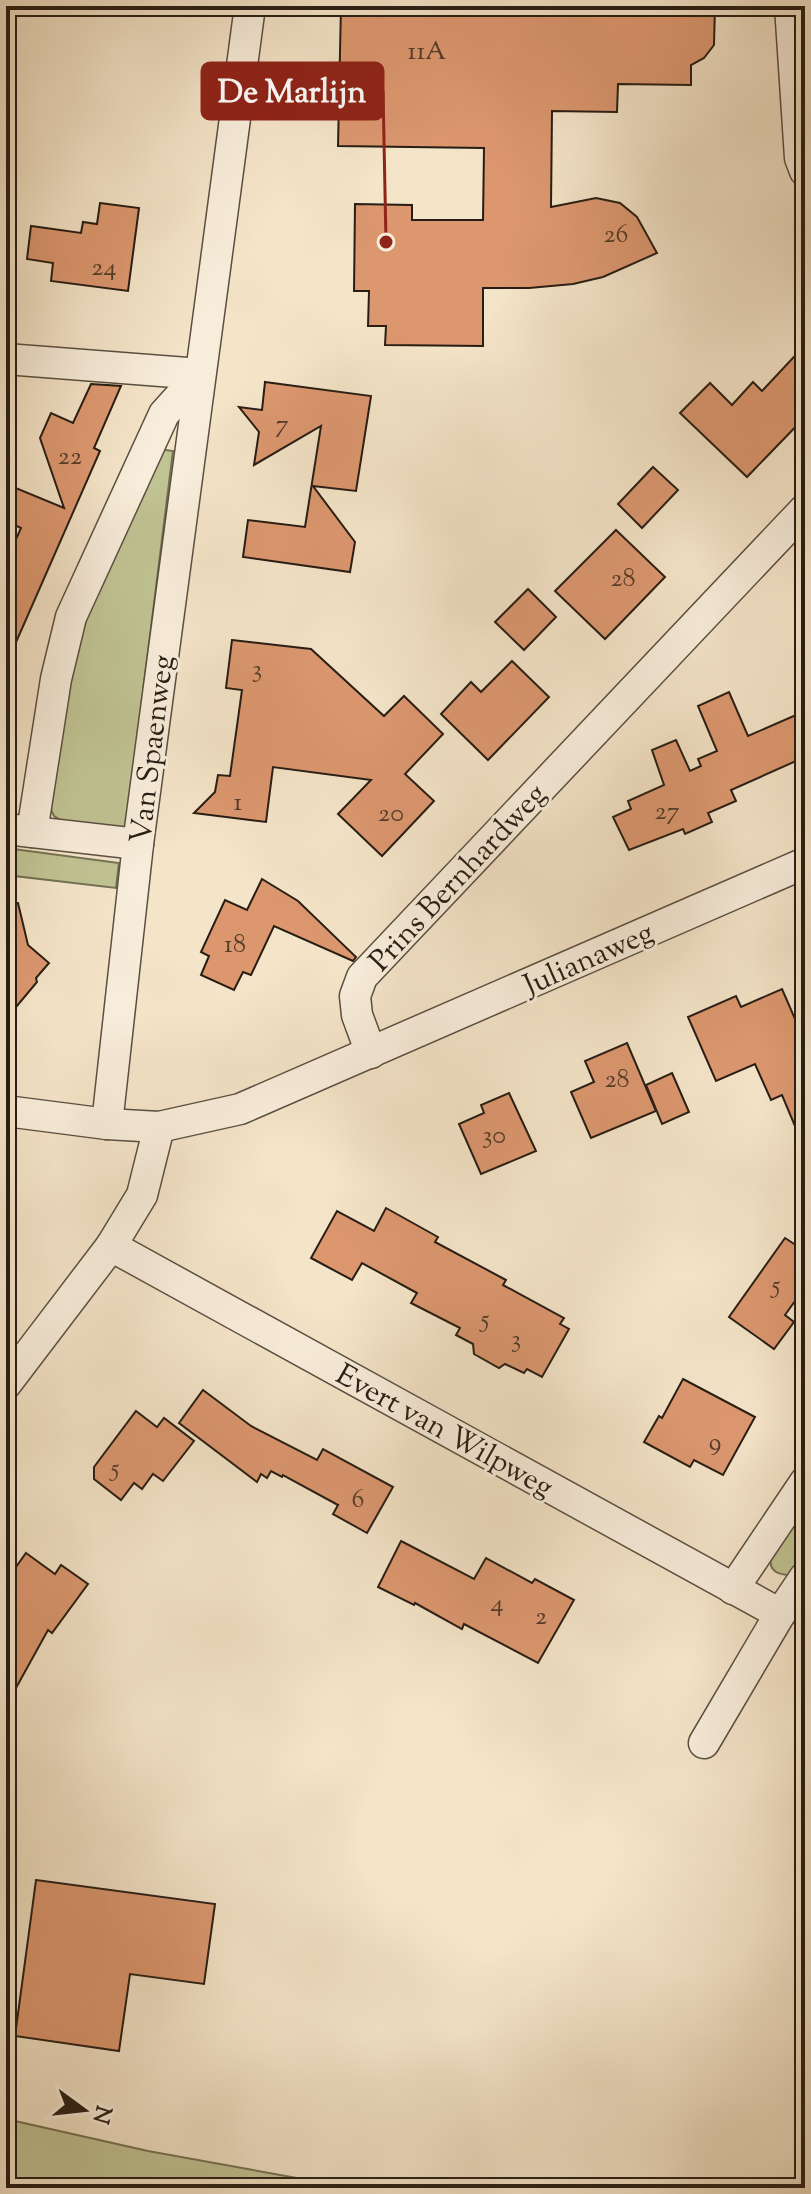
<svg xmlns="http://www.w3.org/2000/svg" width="811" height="2194" viewBox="0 0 811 2194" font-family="'Sorts Mill Goudy',serif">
<rect width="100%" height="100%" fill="#f4e4c8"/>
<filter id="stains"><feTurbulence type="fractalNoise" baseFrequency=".0025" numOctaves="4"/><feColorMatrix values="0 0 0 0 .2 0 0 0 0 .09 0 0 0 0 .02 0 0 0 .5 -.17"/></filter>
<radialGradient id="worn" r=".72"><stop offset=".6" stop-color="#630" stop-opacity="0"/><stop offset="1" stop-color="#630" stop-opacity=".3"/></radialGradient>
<g fill="#c0c393" stroke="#747054" stroke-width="2">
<path d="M159,449l14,2 -47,377 -60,-5 -12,-7 -6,-13 33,-178z"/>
<path d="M6,848l113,15 -3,25 -110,-13z"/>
<path d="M805,1503v57l-14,15c-48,0 2,-55 14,-72z"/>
<path d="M6,2119l142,32 204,37h-346z"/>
</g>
<g fill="#dc976f" stroke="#271d14" stroke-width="2">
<path d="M341,6h374l-1,39 -10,13 -13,7v20l-73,-1 -1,28 -65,-1 -1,96 45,-9 24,5 17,14 20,36 -54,24 -30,7 -44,4h-46v58l-98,-1 1,-19h-18l1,-35h-15l1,-87 57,1v15h71l1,-72 -146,-2z"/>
<path d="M100,203l39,5 -11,83 -77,-10 2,-18 -26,-4 4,-33 50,7 2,-11 14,2z"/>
<path d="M805,345v72l-58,60 -67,-64 30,-30 22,22 21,-23 9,9z"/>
<path d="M265,382l106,14 -15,95 -43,-5 42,56 -5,30 -107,-15 5,-37 57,7 16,-101 -67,39 5,-33 -20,-25 23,3z"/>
<path d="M91,384l30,2 -27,62 6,3 -94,214v-103l15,-34 -15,-7v-37l58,24 -24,-70 11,-25 22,10z"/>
<path d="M653,467l25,23 -36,38 -24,-24z"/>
<path d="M616,530l49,47 -60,62 -50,-48z"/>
<path d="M528,589l28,28 -32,33 -29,-28z"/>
<path d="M232,640l79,9 73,67 20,-20 39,38 -38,40 29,27 -52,55 -44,-42 33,-34 -98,-13 -7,55 -72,-9 21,-21 3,-17 12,1 12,-86 -16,-2z"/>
<path d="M512,661l37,36 -61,63 -47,-46 30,-32 10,10z"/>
<path d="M729,692l19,44 57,-25v46l-74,33 5,11 -28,12 4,9 -27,12 -2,-5 -54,21 -16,-33 18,-8 -3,-8 36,-16 -12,-35 24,-10 14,31 11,-5 -3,-7 19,-8 -19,-45z"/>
<path d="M262,879l36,22 58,56 -3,4 -79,-35 -23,49 -8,-3 -9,18 -33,-15 8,-19 -8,-4 24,-52 22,10z"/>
<path d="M18,903l10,42 21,18 -13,15 1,4 -31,37v-115z"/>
<path d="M782,989l23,53v108l-23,-55 -11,5 -16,-36 -39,17 -28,-64 48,-21 5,11z"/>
<path d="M627,1043l29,68 -65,27 -20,-46 23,-10 -9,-21z"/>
<path d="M672,1073l17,39 -27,12 -16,-39z"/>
<path d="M509,1093l27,58 -55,23 -22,-50 25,-11 -3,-8z"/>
<path d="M386,1208l52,29 -3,5 71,38 -3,5 61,33 -4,6 9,5 -27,48 -15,-8 -3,4 -19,-9 -6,4 -25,-14 -1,-10 -17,-9 4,-7 -49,-25 6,-10 -55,-30 -10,17 -41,-22 26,-47 37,20z"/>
<path d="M785,1238l20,13v36l-20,28 9,7 -20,27 -45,-32z"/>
<path d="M683,1379l72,38 -32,58 -29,-15 -4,7 -46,-25 15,-26 3,2z"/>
<path d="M203,1390l48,36 66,34 6,-11 70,38 -26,46 -34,-19 5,-9 -55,-30 -1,2 -11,-6 -4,7 -6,-4 -4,8 -78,-59z"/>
<path d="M136,1411l21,16 7,-9 30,23 -31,40 -10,-7 -11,15 -8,-6 -13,17 -27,-21v-12z"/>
<path d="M401,1541l73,38 12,-21 46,25 3,-4 39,21 -36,63 -74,-39 -2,5 -47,-26 -1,2 -36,-18z"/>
<path d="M26,1553l29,21 6,-9 27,19 -36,49 -4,-3 -42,76v-125z"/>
<path d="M36,1880l179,24 -11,80 -74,-10 -11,77 -104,-15z"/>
</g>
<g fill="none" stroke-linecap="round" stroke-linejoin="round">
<defs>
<g id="minor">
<path d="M790,6l10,152 5,13"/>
<path d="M6,359l194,15"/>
<path d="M6,829l132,15"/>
<path d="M32,832l24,-153 15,-62 93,-203 36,-40"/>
<path d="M371,1053l-14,-38 -2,-19 7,-19 443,-468"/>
<path d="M6,1111l101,13 52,3 81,-18 565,-246"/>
<path d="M107,1124l31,-280 112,-838"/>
<path d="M111,1246l669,368"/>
<path d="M6,1384l105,-138 31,-51 17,-68"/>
<path d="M733,1589l72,-107"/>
<path d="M704,1743l76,-129 25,-37"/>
</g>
</defs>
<use href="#minor" stroke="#5a4f41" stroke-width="33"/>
<use href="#minor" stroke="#f8eddb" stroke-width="30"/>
</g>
<g text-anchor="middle" stroke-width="6" stroke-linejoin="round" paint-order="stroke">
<g font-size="26" fill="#543c2b">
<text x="427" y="59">11A</text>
<text x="616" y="242">26</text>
<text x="104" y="275">24</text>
<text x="282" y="432">7</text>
<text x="70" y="464">22</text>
<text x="623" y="586">28</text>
<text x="257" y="677">3</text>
<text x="238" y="810">1</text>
<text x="667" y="819">27</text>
<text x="391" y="821">20</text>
<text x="235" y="952">18</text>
<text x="617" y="1087">28</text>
<text x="494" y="1143">30</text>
<text x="776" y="1293">5</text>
<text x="485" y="1327">5</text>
<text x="516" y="1347">3</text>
<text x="715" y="1450">9</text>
<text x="115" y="1476">5</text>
<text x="358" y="1507">6</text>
<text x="497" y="1611">4</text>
<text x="541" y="1624">2</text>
</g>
<g font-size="30" fill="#271d14" stroke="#f8eddb">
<text transform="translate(151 749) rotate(-83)" y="10">Van Spaenweg</text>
<text transform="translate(457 877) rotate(-47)" y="10">Prins Bernhardweg</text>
<text transform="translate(588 958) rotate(-24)" y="10">Julianaweg</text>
<text transform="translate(445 1430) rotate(29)" y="10">Evert van Wilpweg</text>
</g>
</g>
<path fill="none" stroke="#8f2418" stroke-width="3" d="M386 242L383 91"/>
<circle fill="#8f2418" stroke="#f8eddb" stroke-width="3" cx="386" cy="242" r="8"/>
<rect fill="#8f2418" stroke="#8f2418" stroke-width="3" x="202" y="63" width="181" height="56" rx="8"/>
<g font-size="32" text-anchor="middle" font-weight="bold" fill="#fff">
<text x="292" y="102">De Marlijn</text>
</g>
<rect width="811" height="2194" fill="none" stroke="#f4e4c8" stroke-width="32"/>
<rect x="8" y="8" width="795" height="2178" fill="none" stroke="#271d14" stroke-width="4"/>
<rect x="16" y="16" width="779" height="2162" fill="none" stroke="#271d14" stroke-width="2"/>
<g transform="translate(84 2110) rotate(105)" stroke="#f8eddb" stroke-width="6" paint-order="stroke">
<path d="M0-6L14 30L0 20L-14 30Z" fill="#271d14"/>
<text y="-12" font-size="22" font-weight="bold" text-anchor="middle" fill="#271d14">N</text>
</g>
<rect width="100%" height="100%" filter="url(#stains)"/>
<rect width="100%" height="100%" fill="url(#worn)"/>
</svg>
